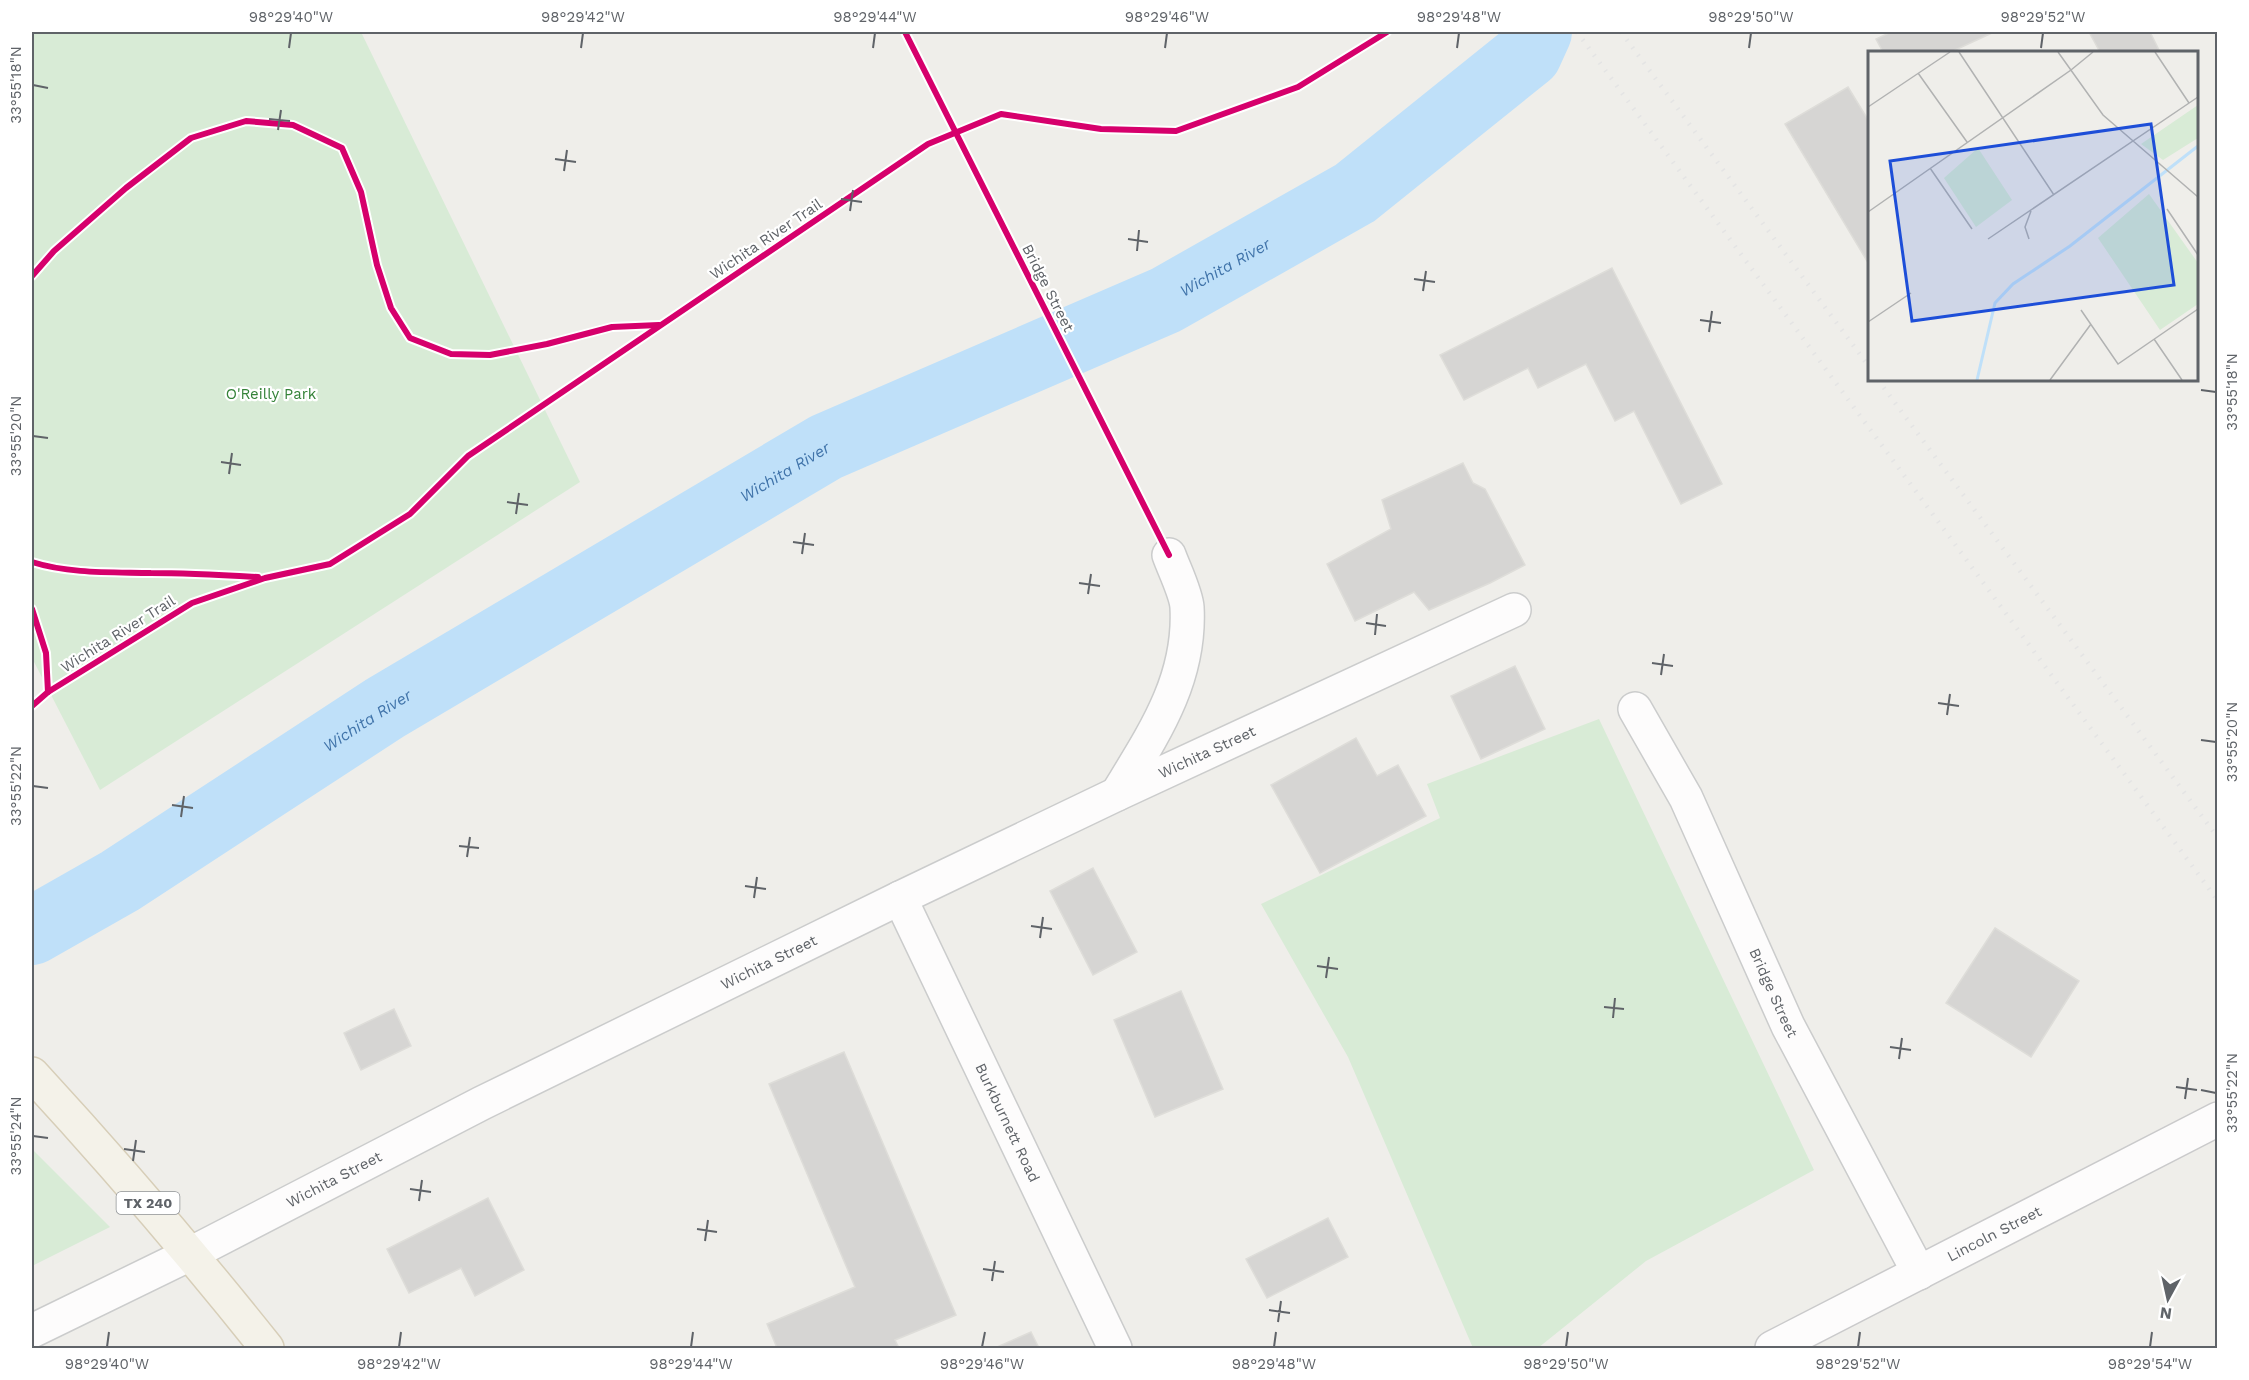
<svg xmlns="http://www.w3.org/2000/svg" width="2249" height="1380" viewBox="0 0 2249 1380" font-family="'Work Sans',sans-serif">
<rect width="100%" height="100%" fill="#efeeea"/>
<g fill="#d8ebd6">
<path d="M32,32h329l219,450 -480,308 -68,-132z"/>
<path d="M1599,719l215,451 -168,91 -108,87h-65l-125,-291 -87,-153 179,-86 -13,-34z"/>
<path d="M32,1149l78,78 -78,39z"/>
</g>
<g fill="none" stroke-linecap="round" stroke-linejoin="round">
<path stroke="#bfe0f9" stroke-width="68" id="s1" d="M32,931l88,-50 265,-173 441,-261 340,-147 189,-107 173,-139 10,-22"/>
</g>
<g fill="#d6d5d3" stroke="#deddd9" stroke-width="1.5">
<path d="M1891,32h103l-43,20h-68l-7,-13z"/>
<path d="M2089,32h61l10,20h-60z"/>
<path d="M1848,87l22,36v143l-85,-142z"/>
<path d="M1612,268l110,216 -41,20 -47,-93 -19,10 -29,-57 -48,24 -10,-20 -64,32 -24,-45z"/>
<path d="M1463,463l10,20 12,6 40,76 -35,18 -61,27 -15,-18 -59,29 -28,-57 64,-35 -9,-29z"/>
<path d="M1515,666l30,63 -64,30 -30,-63z"/>
<path d="M1356,738l21,38 21,-11 28,51 -106,57 -49,-88z"/>
<path d="M1093,868l44,84 -44,23 -43,-84z"/>
<path d="M1995,928l84,53 -48,76 -85,-54z"/>
<path d="M1181,991l42,98 -68,28 -41,-97z"/>
<path d="M394,1009l17,37 -50,24 -17,-37z"/>
<path d="M844,1052l112,263 -61,25 4,8h-122l-10,-24 88,-37 -86,-203z"/>
<path d="M488,1198l36,72 -49,26 -14,-28 -52,25 -22,-44z"/>
<path d="M1328,1218l20,39 -81,41 -21,-39z"/>
<path d="M1031,1332l8,16h-44z"/>
</g>
<g fill="none" stroke-linecap="round" stroke-linejoin="round">
<defs>
<g id="minor">
<path id="s2" d="M1635,709l51,89 102,228 131,247"/>
<path d="M1117,794c36,-59 74,-114 70,-187 -1,-14 -13,-38 -18,-52"/>
<path id="s3" d="M900,898l215,450"/>
<path id="s4" d="M32,1331l160,-78 290,-150 418,-205 217,-104 397,-184"/>
</g>
<g id="secondary">
<path id="s5" d="M1772,1348l446,-229"/>
</g>
<path id="primary" d="M32,1074c82,89 160,180 235,274"/>
</defs>
<use href="#minor" stroke="#cbcccc" stroke-width="36"/>
<use href="#secondary" stroke="#cacacb" stroke-width="36"/>
<use href="#primary" stroke="#d7ceb8" stroke-width="36"/>
<use href="#minor" stroke="#fdfcfc" stroke-width="33"/>
<use href="#secondary" stroke="#fdfcfc" stroke-width="33"/>
<use href="#primary" stroke="#f4f2e9" stroke-width="33"/>
<g stroke="#e4e4e4" stroke-width="4.5" stroke-dasharray="1.5 8" stroke-linecap="butt">
<path d="M1577,32l641,869"/>
<path d="M1621,32l249,336"/>
<path d="M1878,380l340,458"/>
</g>
<defs>
<g id="cycleway">
<path d="M905,32l264,523"/>
<path d="M32,276l22,-25 72,-63 65,-50 55,-17 47,4 49,23 19,44 16,73 14,43 19,30 41,16 39,1 57,-11 65,-17 47,-2"/>
<path d="M32,562c38,12 80,10 119,11 36,0 72,2 107,4"/>
<path d="M32,609l14,44 2,39"/>
<path d="M32,706l16,-14 144,-89 73,-25 65,-14 80,-50 58,-58 460,-312 73,-30 100,15 75,2 122,-44 89,-55"/>
</g>
</defs>
<use href="#cycleway" stroke="#fff" stroke-width="10"/>
<use href="#cycleway" stroke="#d6006c" stroke-width="6"/>
</g>
<path fill="none" stroke="#5f6368" stroke-width="2" d="M289,48l2,-15M581,48l2,-15M873,48l2,-15M1165,48l2,-15M1457,48l2,-15M1749,48l2,-15M2041,48l2,-15M33,85l15,3M269,119l21,2M278,130l3,-20M555,159l21,3M564,171l3,-21M841,199l21,3M850,211l3,-21M1128,239l20,3M1137,251l2,-21M1414,279l21,3M1423,291l3,-20M1700,320l21,3M1709,332l3,-21M2201,390l15,2M33,436l15,2M221,462l20,3M229,474l3,-21M507,502l21,3M516,514l3,-21M793,542l21,3M802,554l3,-21M1079,583l21,3M1088,594l3,-20M1366,623l20,3M1375,635l2,-21M1652,663l21,3M1661,675l3,-21M1938,703l21,3M1947,715l3,-21M2201,740l15,2M33,786l15,2M172,805l21,3M181,817l3,-21M459,846l20,2M467,857l3,-20M745,886l21,3M754,898l3,-21M1031,926l21,3M1040,938l3,-21M1317,966l21,3M1326,978l3,-21M1604,1007l20,2M1613,1018l2,-20M1890,1047l21,3M1899,1059l3,-21M2176,1087l21,3M2201,1090l15,3M2185,1099l3,-21M33,1136l15,2M124,1149l21,3M133,1161l3,-21M410,1189l21,3M419,1201l3,-21M697,1229l20,3M705,1241l3,-21M983,1269l21,3M992,1281l3,-20M1269,1310l21,3M1278,1322l3,-21M107,1347l2,-15M399,1347l2,-15M691,1347l2,-15M982,1347l3,-15M1274,1347l2,-15M1566,1347l2,-15M1858,1347l2,-15M2150,1347l2,-15"/>
<g text-anchor="middle" stroke-width="4.5" stroke-linejoin="round" paint-order="stroke">
<rect fill="#fff" stroke="#8f9295" stroke-width="1.5" x="116.5" y="1192" width="63" height="22" rx="4.5"/>
<g font-size="14" font-weight="bold" fill="#5f6368">
<text x="148" y="1208">TX 240</text>
</g>
<g font-size="15" fill="#5f6368" stroke="#fff">
<text transform="translate(766 239) rotate(-34)" y="5">Wichita River Trail</text>
<text transform="translate(1048 288) rotate(63)" y="5">Bridge Street</text>
<text transform="translate(118 634) rotate(-32)" y="5">Wichita River Trail</text>
<text dy="5" stroke="none"><textPath href="#s4" startOffset="1310">Wichita Street</textPath></text>
<text dy="5" stroke="none"><textPath href="#s4" startOffset="824">Wichita Street</textPath></text>
<text dy="5" stroke="none"><textPath href="#s2" startOffset="316">Bridge Street</textPath></text>
<text dy="5" stroke="none"><textPath href="#s3" startOffset="249">Burkburnett Road</textPath></text>
<text dy="5" stroke="none"><textPath href="#s4" startOffset="338">Wichita Street</textPath></text>
<text dy="5" stroke="none"><textPath href="#s5" startOffset="250">Lincoln Street</textPath></text>
</g>
<g font-size="15" fill="#348238" stroke="#fff">
<text x="271" y="399">O'Reilly Park</text>
</g>
<g font-size="16" font-style="italic" fill="#4174aa" stroke="#fff">
<text dy="6" stroke="none"><textPath href="#s1" startOffset="1368">Wichita River</textPath></text>
<text dy="6" stroke="none"><textPath href="#s1" startOffset="882">Wichita River</textPath></text>
<text dy="6" stroke="none"><textPath href="#s1" startOffset="396">Wichita River</textPath></text>
</g>
</g>
<g transform="translate(1868 51)">
<rect width="330" height="330" fill="#efeeea"/>
<path d="M330,54v33l-35,22 -22,-16zM110,97l34,52 -36,27 -32,-49zM281,143l49,69v41l-38,26 -62,-92z" fill="#d8ebd6"/>
<path fill="none" stroke="#bfe0f9" stroke-width="3" d="M109,329l18,-77 18,-19 57,-38 128,-100"/>
<path fill="none" stroke="#b1b2b2" stroke-width="1.5" d="M91,1l95,143M190,1l45,63 95,82M287,1l34,51M203,19l22,-18M50,22l49,69M0,56l82,-55M62,117l42,61M299,158l31,46M0,161l203,-142M120,188l210,-142M161,188l-4,-12 6,-16M213,259l37,54 80,-55M0,271l43,-29M286,288l28,41M182,329l41,-56"/>
<path fill="#1d4ed8" fill-opacity="0.15" stroke="#1d4ed8" stroke-width="3" d="M283,73l23,161 -262,36 -22,-160z"/>
<rect width="330" height="330" fill="none" stroke="#5f6368" stroke-width="3"/>
</g>
<rect width="2249" height="1380" fill="none" stroke="#ffffff" stroke-width="66"/>
<g transform="translate(2168 1299) rotate(188)" stroke="#ffffff" stroke-width="4.5" paint-order="stroke">
<path d="M0-4.5L10 22L0 15L-10 22Z" fill="#5f6368"/>
<text y="-9" font-size="16" font-weight="bold" text-anchor="middle" fill="#5f6368">N</text>
</g>
<rect x="33" y="33" width="2183" height="1314" fill="none" stroke="#5f6368" stroke-width="2"/>
<g font-size="15" text-anchor="middle" fill="#5f6368">
<text x="291" y="22">98°29'40"W</text>
<text x="583" y="22">98°29'42"W</text>
<text x="875" y="22">98°29'44"W</text>
<text x="1167" y="22">98°29'46"W</text>
<text x="1459" y="22">98°29'48"W</text>
<text x="1751" y="22">98°29'50"W</text>
<text x="2043" y="22">98°29'52"W</text>
<text transform="translate(16 85) rotate(-90)" y="5">33°55'18"N</text>
<text transform="translate(2232 392) rotate(-90)" y="5">33°55'18"N</text>
<text transform="translate(16 436) rotate(-90)" y="5">33°55'20"N</text>
<text transform="translate(2232 742) rotate(-90)" y="5">33°55'20"N</text>
<text transform="translate(16 786) rotate(-90)" y="5">33°55'22"N</text>
<text transform="translate(2232 1093) rotate(-90)" y="5">33°55'22"N</text>
<text transform="translate(16 1136) rotate(-90)" y="5">33°55'24"N</text>
<text x="107" y="1369">98°29'40"W</text>
<text x="399" y="1369">98°29'42"W</text>
<text x="691" y="1369">98°29'44"W</text>
<text x="982" y="1369">98°29'46"W</text>
<text x="1274" y="1369">98°29'48"W</text>
<text x="1566" y="1369">98°29'50"W</text>
<text x="1858" y="1369">98°29'52"W</text>
<text x="2150" y="1369">98°29'54"W</text>
</g>
</svg>
